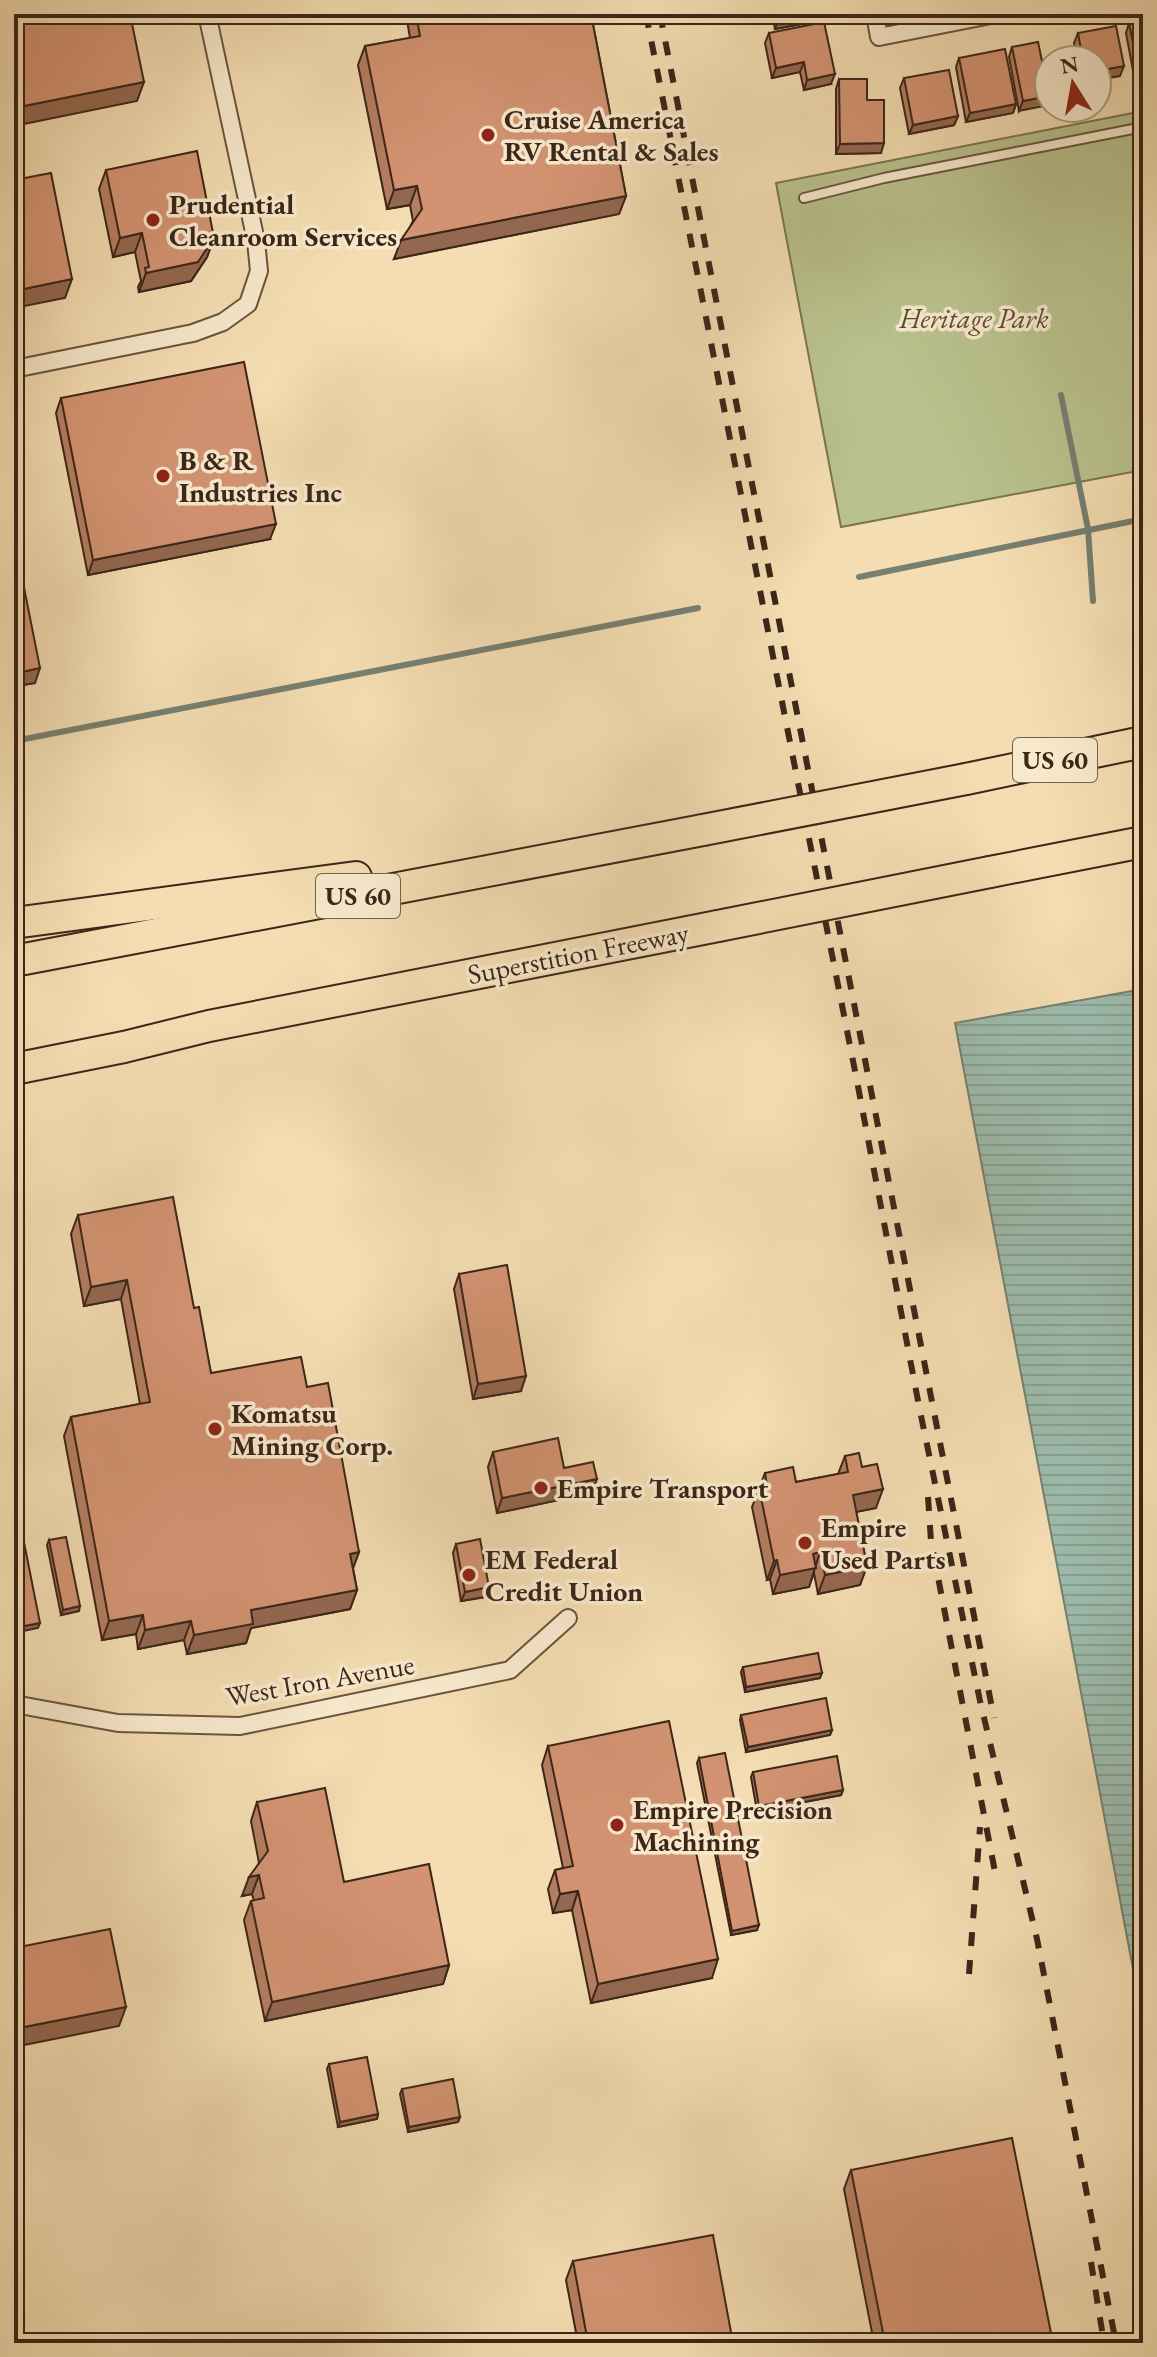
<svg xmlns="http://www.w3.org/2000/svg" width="1157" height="2357" viewBox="0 0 1157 2357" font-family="'EB Garamond',serif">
<defs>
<pattern id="water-rules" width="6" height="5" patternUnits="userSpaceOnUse" patternTransform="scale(2)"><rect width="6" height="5" fill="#9cbcad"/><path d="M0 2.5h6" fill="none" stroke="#87a194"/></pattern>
</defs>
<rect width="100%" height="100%" fill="#f4ddb2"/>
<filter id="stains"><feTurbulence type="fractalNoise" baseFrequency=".0025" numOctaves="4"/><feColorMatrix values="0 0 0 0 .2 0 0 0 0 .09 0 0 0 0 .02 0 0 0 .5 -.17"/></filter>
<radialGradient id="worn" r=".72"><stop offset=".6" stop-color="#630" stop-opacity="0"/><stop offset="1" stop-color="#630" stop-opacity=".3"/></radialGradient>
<path fill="#b9c28e" stroke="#7a7453" stroke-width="2" d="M1143,111v359l-302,57 -65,-344z"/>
<path fill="url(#water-rules)" stroke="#768071" stroke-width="2" d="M1143,989v1033l-188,-999z"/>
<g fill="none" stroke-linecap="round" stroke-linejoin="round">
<g stroke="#768071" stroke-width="6">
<path d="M1061,395l27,134 5,72"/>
<path d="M859,577l284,-58"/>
<path d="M14,741l684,-133"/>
</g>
<defs>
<path id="lane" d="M804,198l80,-20 259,-51"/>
<g id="street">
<path d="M875,14l4,23 117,-23"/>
<path d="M14,369l179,-36 30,-11 25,-18 11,-33 -3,-30 -49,-227"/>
<path d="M14,1704l104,19 122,3 270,-56 58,-52"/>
</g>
<g id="highway">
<path d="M966,779l177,-37"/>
<path d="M990,872l153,-30"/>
<path d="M14,923l342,-46"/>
<path d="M14,961l689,-131"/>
<path d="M14,1069l110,-22 85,-21 509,-100"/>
</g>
</defs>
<use href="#lane" stroke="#6a543e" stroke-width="12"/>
<use href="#street" stroke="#6a543e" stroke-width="20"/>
<use href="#highway" stroke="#3c2618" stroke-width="34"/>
<use href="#lane" stroke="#f8e9cd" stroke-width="8"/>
<use href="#street" stroke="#f8e9cd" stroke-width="16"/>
<use href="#highway" stroke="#f4ddb2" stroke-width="30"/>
<g stroke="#3c2618" stroke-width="6" stroke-dasharray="14 14" stroke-linecap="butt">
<path d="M646,14l210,1062 63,330 61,295 57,238 79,404"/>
<path d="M660,14l334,1704"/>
<path d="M928,1497l3,44 65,336"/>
<path d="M969,1974l11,-147"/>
<path d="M1091,2262l13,81"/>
</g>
<defs>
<g id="highway-bridge">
<path d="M703,830l263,-51"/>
<path d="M718,926l272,-54"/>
</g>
</defs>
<use href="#highway-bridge" stroke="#3c2618" stroke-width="34" stroke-linecap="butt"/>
<use href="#highway-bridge" stroke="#f4ddb2" stroke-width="30"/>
</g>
<g fill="#b57e62" stroke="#3c2618" stroke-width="2">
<path d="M406,14h185l35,182 -7,18 -225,45 19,-38 -3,-16 -23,4 -29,-144 7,-19 45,-8z"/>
<path d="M772,14h58l-1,5 -54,10z"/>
<path d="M1143,21v75l-5,1 -12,-64 3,-10z"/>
<path d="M769,33l62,51 -27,6 -4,-18 -28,6 -7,-35z"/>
<path d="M1078,33l42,43 -23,-16h-19l-4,-17z"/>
<path d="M1012,47l30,14 -23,50 -10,-54z"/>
<path d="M959,58l57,46 -3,9 -47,9 -10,-55z"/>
<path d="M904,78l54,38 -4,9 -45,9 -9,-46z"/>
<path d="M839,79l28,21 14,53 -45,1v-65z"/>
<path d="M106,170l108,68 -7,19 -16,24 -52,11 -1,-5 3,-6 -6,-29 -22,5 -14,-68z"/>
<path d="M61,398l209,141 -182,36 -32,-162z"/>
<path d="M14,537l21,146 -19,3 -2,-11z"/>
<path d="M78,1215l116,93 17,65 96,14 52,165 -6,16 4,22 -7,19 -99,19 -5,15 -59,11 -3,-14 -46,9 -2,-15 -34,6 -38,-204 7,-19 69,-13 -19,-105 -37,7 -13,-72z"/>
<path d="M459,1274l62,117 -48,8 -19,-110z"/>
<path d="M493,1452l71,16 28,25 -95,20 -9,-46z"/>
<path d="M845,1456l17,11 14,41 -20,4 11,54 -7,19 -42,9 -4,-21 -5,14 -36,7 -3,-15 -3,1 -15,-73 13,-34 31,9 42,-8z"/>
<path d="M49,1540l30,71 -18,4 -14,-70z"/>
<path d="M456,1544l33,43 -4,10 -24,4 -8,-48z"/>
<path d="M743,1667l77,11 -75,14 -4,-20z"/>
<path d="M741,1715l91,15 -2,5 -84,17 -6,-32z"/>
<path d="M548,1746l164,232 -121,25 -19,-93 -19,3 -5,-24 7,-19 8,-2 -21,-103z"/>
<path d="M699,1758l58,172 -26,5 -34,-172z"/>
<path d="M753,1772l90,18 -2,5 -84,16 -6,-34z"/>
<path d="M257,1802l87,80 105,83 -6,19 -178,37 -21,-101 7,-19h3l-2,-7 -10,2 17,-33 -8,-42z"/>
<path d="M329,2064l49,50 -1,5 -39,8 -11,-58z"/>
<path d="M402,2089l58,28 -2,5 -50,10 -8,-38z"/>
<path d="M851,2170l202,173h-179l-30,-154z"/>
<path d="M573,2261l160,82h-155l-12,-63z"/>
</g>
<g fill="#946750" stroke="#3c2618" stroke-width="2">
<path d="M807,14h23l-1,5 -54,10 4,-10z"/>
<path d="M804,62l-4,10 -28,6 4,-10z"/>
<path d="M1124,66l-4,10 -23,4v-9z"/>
<path d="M835,74l-4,10 -27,6 3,-10z"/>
<path d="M144,82l-7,19 -123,25v-18z"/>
<path d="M1143,87v9l-5,1 4,-9z"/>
<path d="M1049,96v9l-30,6 4,-10z"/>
<path d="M1016,104l-3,9 -47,9 4,-9z"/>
<path d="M958,116l-4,9 -45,9 4,-9z"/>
<path d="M884,143l-3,10 -45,1 4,-10z"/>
<path d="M417,186l-7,19 -23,4 7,-19z"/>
<path d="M626,196l-7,18 -225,45 7,-19z"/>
<path d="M142,233l-7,19 -22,5 7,-19z"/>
<path d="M214,238l-7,19 -16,24 -52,11 7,-19z"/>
<path d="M72,279l-7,19 -51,10v-17z"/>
<path d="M276,524l-6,15 -182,36 5,-15z"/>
<path d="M40,668l-5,15 -19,3 6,-14z"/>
<path d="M127,1280l-6,19 -37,7 7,-19z"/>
<path d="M526,1376l-5,15 -48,8 5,-15z"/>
<path d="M597,1479l-5,14 -95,20 5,-15z"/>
<path d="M883,1489l-7,19 -30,6 7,-19z"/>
<path d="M359,1552l-7,19 -2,-17z"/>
<path d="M820,1552l-11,35 -36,7 7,-19 33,-21z"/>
<path d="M777,1560l-7,19 -3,1 7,-19z"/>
<path d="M867,1566l-7,19 -42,9 7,-19z"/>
<path d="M489,1587l-4,10 -24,4 4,-9z"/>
<path d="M357,1590l-7,19 -99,19 -5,15 -59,11 7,-19 57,-25z"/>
<path d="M80,1606l-1,5 -18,4 2,-5z"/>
<path d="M143,1615l-7,19 -34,6 7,-19z"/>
<path d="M191,1621l-7,19 -46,9 7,-19z"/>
<path d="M40,1623l-2,5 -24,5v-5z"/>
<path d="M822,1673l-2,5 -75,14 1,-5z"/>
<path d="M832,1730l-2,5 -84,17 2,-5z"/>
<path d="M843,1790l-2,5 -84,16 2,-5z"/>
<path d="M259,1875l-7,19 -10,2 7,-19z"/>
<path d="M578,1891l-6,19 -19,3 7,-19z"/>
<path d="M759,1925l-2,5 -26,5 1,-4z"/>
<path d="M718,1959l-6,19 -121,25 7,-19z"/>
<path d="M449,1965l-6,19 -178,37 7,-19z"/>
<path d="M126,2007l-7,19 -105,21v-18z"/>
<path d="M378,2114l-1,5 -39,8 2,-5z"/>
<path d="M460,2117l-2,5 -50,10 1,-5z"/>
</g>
<g fill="#d39372" stroke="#3c2618" stroke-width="2">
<path d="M36,14h94l14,68 -130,26v-90z"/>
<path d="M416,14h175l35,182 -225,44 21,-31 -5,-23 -23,4 -29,-144 55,-10z"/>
<path d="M778,14h29l-28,5z"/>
<path d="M1143,21v66l-1,1 -13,-65z"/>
<path d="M824,22l11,52 -28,6 -3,-18 -28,6 -7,-35z"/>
<path d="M1116,26l8,40 -27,5v-11h-14l-5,-27z"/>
<path d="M1038,42l4,19 20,-4 1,3h-14v36l-26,5 -11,-54z"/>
<path d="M1005,49l11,55 -46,9 -11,-55z"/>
<path d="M949,70l9,46 -45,9 -9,-47z"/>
<path d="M839,79h28v21h17v43l-44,1z"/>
<path d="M197,151l17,87 -16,24 -52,11 -1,-5 4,-1 -7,-34 -22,5 -14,-68z"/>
<path d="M51,173l21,106 -58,12v-111z"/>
<path d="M244,362l32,162 -183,36 -32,-162z"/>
<path d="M14,537l26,131 -18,4 -8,-38z"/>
<path d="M173,1197l21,111 5,-1 12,66 90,-16 6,30 21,-4 31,169 -9,2 7,36 -106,20 2,14 -59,11 -3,-14 -46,9 -2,-15 -34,6 -38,-204 79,-15 -23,-122 -36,7 -13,-72z"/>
<path d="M507,1265l19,111 -48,8 -19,-110z"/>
<path d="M14,1414l3,15 -3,1z"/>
<path d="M558,1438l6,30 29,-6 4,17 -95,19 -9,-46z"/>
<path d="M859,1453l3,14 15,-3 6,25 -30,6 14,71 -42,9 -5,-23 -7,2 3,14 -36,7 -3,-15 -3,1 -15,-73 8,-2 -2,-13 28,-6 3,15 52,-10 -3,-16z"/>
<path d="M14,1492l26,131 -26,5z"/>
<path d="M66,1537l14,69 -17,4 -14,-70z"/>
<path d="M480,1539l9,48 -24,5 -9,-48z"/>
<path d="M818,1653l4,20 -76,14 -3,-20z"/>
<path d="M826,1698l6,32 -84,17 -7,-32z"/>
<path d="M669,1721l49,238 -120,25 -20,-93 -18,3 -5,-24 18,-4 -25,-120z"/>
<path d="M725,1753l34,172 -27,6 -33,-173z"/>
<path d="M837,1756l6,34 -84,16 -6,-34z"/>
<path d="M325,1788l19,94 85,-18 20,101 -177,37 -21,-101 13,-3 -5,-23 -10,2 19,-26 -11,-49z"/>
<path d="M110,1929l16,78 -112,22v-81z"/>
<path d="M367,2057l11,57 -38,8 -11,-58z"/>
<path d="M453,2079l7,38 -51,10 -7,-38z"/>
<path d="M1012,2138l41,205h-168l-34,-173z"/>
<path d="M713,2235l20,108h-145l-15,-82z"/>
</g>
<g fill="#8f2418" stroke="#f8e9cd" stroke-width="3">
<circle cx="488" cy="135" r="8"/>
<circle cx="153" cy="220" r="8"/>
<circle cx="163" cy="476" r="8"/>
<circle cx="215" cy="1429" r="8"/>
<circle cx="541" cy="1488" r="8"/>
<circle cx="805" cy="1543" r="8"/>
<circle cx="469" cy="1575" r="8"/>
<circle cx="617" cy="1825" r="8"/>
</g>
<g text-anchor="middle" stroke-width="7" stroke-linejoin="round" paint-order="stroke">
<g fill="#f8e9cd" stroke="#74604e" stroke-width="2">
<rect x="1013" y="738" width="84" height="44" rx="6"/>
<rect x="316" y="874" width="84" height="44" rx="6"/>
</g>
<g font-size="26" font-weight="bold" fill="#3c2618">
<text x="1055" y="769">US 60</text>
<text x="358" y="905">US 60</text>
</g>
<g font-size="28" font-weight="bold" fill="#3c2618" stroke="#f8e9cd" text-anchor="start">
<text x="504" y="129">Cruise America<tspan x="504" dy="32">RV Rental &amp; Sales</tspan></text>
<text x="169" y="214">Prudential<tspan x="169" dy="32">Cleanroom Services</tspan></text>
<text x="179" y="470">B &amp; R<tspan x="179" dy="32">Industries Inc</tspan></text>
<text x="231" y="1423">Komatsu<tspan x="231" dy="32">Mining Corp.</tspan></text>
<text x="557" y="1498">Empire Transport</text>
<text x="821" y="1537">Empire<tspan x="821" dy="32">Used Parts</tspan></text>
<text x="485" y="1569">EM Federal<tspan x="485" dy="32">Credit Union</tspan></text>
<text x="633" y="1819">Empire Precision<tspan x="633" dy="32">Machining</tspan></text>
</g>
<g font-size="28" font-style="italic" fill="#5b4d36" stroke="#f8e9cd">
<text x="974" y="328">Heritage Park</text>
</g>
<g font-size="28" fill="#3c2618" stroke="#f8e9cd">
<text transform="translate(578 953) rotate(-11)" y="10">Superstition Freeway</text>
<text transform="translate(320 1680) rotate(-10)" y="10">West Iron Avenue</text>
</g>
</g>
<rect width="1157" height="2357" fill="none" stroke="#f4ddb2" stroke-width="48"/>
<rect x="16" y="16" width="1125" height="2325" fill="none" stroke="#3c2618" stroke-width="4"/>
<rect x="24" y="24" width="1109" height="2309" fill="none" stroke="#3c2618" stroke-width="2"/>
<g transform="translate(1073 84) rotate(349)"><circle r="38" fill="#f8e9cd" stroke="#ad9b85" stroke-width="2"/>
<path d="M0-6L14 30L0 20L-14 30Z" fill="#8f2418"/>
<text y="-12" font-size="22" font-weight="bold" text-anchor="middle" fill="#3c2618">N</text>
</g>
<rect width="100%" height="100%" filter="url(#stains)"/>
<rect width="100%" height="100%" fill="url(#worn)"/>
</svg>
